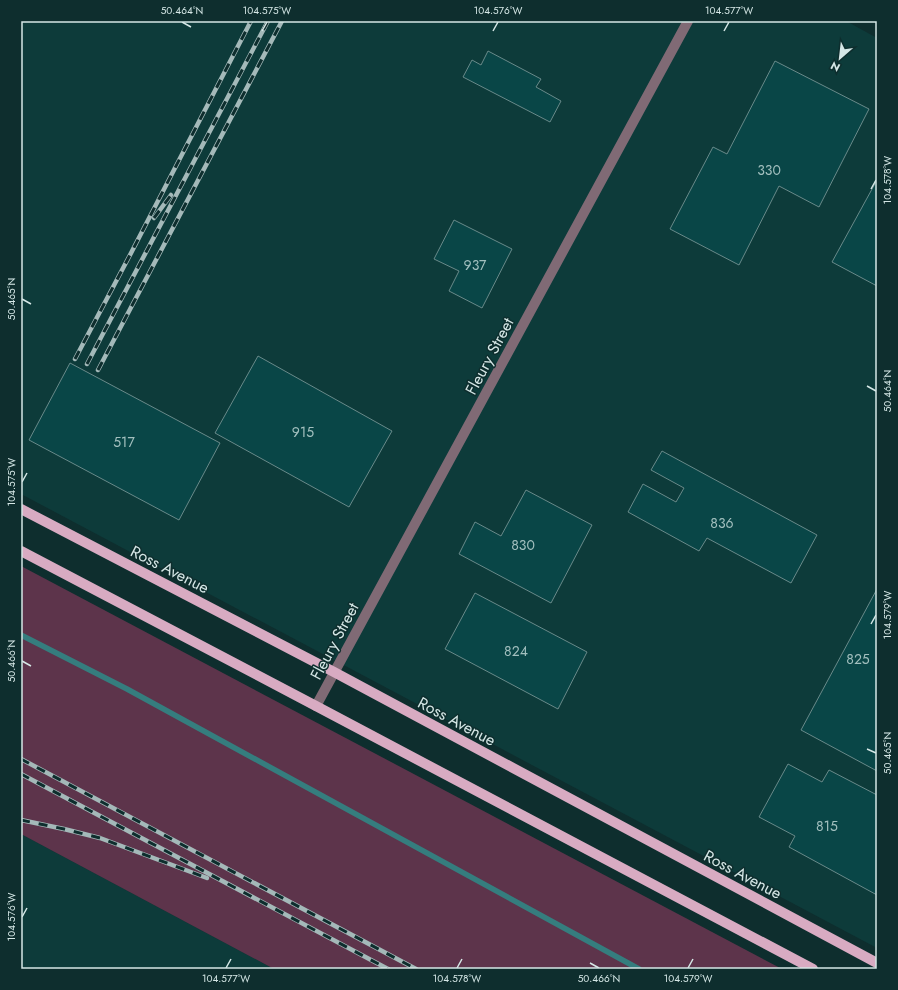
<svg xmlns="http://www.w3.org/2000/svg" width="898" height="990" viewBox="0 0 898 990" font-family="Jost,sans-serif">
<rect width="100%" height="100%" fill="#0e2e2e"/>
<g fill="#0d3b3a">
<path d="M21,21h825l31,17v910l-856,-454z"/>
<path d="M21,834l253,135h-253z"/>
</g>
<path fill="#5d344b" d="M21,566l761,403h-508l-253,-135z"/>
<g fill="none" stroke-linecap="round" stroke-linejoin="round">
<path stroke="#357d7e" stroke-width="5.5" d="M21,635l106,54 512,280"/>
</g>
<g fill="#094647" stroke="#698a8a">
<path d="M488,51l53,28 -5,8 25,14 -11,21 -87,-45 9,-17 9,5z"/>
<path d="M775,61l94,48 -50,98 -40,-21 -40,79 -69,-36 43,-82 14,7z"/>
<path d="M877,180v106l-45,-24z"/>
<path d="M454,220l58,29 -30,59 -33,-17 10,-20 -25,-12z"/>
<path d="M258,356l134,75 -43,76 -134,-74z"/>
<path d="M70,363l150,80 -41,77 -150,-80z"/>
<path d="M662,451l155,84 -26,48 -84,-45 -8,13 -71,-39 15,-28 33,18 8,-14 -33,-18z"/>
<path d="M526,490l66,35 -41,78 -92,-49 16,-32 26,14z"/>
<path d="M877,589v182l-76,-41z"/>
<path d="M475,593l112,59 -29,57 -113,-60z"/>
<path d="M788,764l34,18 7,-12 48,25v100l-88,-48 6,-11 -36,-19z"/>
</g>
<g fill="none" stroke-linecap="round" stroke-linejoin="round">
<path stroke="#806a75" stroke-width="10" d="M316,706l372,-685"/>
<g stroke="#d8abc2" stroke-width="10">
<path d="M21,509l313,163 543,291"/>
<path d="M21,551l295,155 497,263"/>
</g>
<defs>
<g id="rail">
<path d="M154,218l17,-23"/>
<path d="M75,359l55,-104 121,-234"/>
<path d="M87,364l181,-343"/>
<path d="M98,370l184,-349"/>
<path d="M21,759l395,210"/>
<path d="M21,774l367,195"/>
<path d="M21,820l43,9 36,9 107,40"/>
</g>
</defs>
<use href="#rail" stroke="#a4b9b9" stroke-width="4.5"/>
<use href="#rail" stroke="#0e2e2e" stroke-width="3" stroke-dasharray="9" stroke-linecap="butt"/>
</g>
<path fill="none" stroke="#d5e7e6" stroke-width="1.5" d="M182,22l9,5M262,31l5,-9M493,31l5,-9M724,31l5,-9M871,189l5,-9M22,299l9,5M867,386l9,5M22,482l5,-9M871,624l5,-9M22,661l9,5M867,749l9,4M22,917l5,-9M590,963l9,5M226,968l5,-9M457,968l5,-9M688,968l5,-9"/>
<g text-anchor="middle" stroke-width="3" stroke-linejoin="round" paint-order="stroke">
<g font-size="14" fill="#a2bfbe">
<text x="769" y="175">330</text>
<text x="475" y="270">937</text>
<text x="303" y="437">915</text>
<text x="124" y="447">517</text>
<text x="722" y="528">836</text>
<text x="523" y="550">830</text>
<text x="516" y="656">824</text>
<text x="858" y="664">825</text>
<text x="827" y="831">815</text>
</g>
<g font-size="16" fill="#d5e7e6" stroke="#0e2e2e">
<text transform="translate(489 356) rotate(-62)" y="6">Fleury Street</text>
<text transform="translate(170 569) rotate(27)" y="6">Ross Avenue</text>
<text transform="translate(334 641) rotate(-62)" y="6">Fleury Street</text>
<text transform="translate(457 721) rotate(28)" y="6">Ross Avenue</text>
<text transform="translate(743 874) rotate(28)" y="6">Ross Avenue</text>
</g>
</g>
<rect width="898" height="990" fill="none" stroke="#0e2e2e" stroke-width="44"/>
<g transform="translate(840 58) rotate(208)" stroke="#0e2e2e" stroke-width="3" paint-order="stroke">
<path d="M0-3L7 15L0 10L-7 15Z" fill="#d5e7e6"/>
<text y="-6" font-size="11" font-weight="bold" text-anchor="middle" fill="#d5e7e6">N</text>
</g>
<rect x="22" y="22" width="854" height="946" fill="none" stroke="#d5e7e6" stroke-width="1.5"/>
<g font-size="10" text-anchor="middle" fill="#d5e7e6">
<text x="182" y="14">50.464°N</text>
<text x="267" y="14">104.575°W</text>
<text x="498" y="14">104.576°W</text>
<text x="729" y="14">104.577°W</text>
<text transform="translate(887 180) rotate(-90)" y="4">104.578°W</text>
<text transform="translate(11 299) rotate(-90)" y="4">50.465°N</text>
<text transform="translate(887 391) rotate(-90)" y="4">50.464°N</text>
<text transform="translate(11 482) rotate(-90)" y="4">104.575°W</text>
<text transform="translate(887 615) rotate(-90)" y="4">104.579°W</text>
<text transform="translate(11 661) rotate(-90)" y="4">50.466°N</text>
<text transform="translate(887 753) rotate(-90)" y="4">50.465°N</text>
<text transform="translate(11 917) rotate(-90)" y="4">104.576°W</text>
<text x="226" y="982">104.577°W</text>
<text x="457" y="982">104.578°W</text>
<text x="599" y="982">50.466°N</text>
<text x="688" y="982">104.579°W</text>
</g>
</svg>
